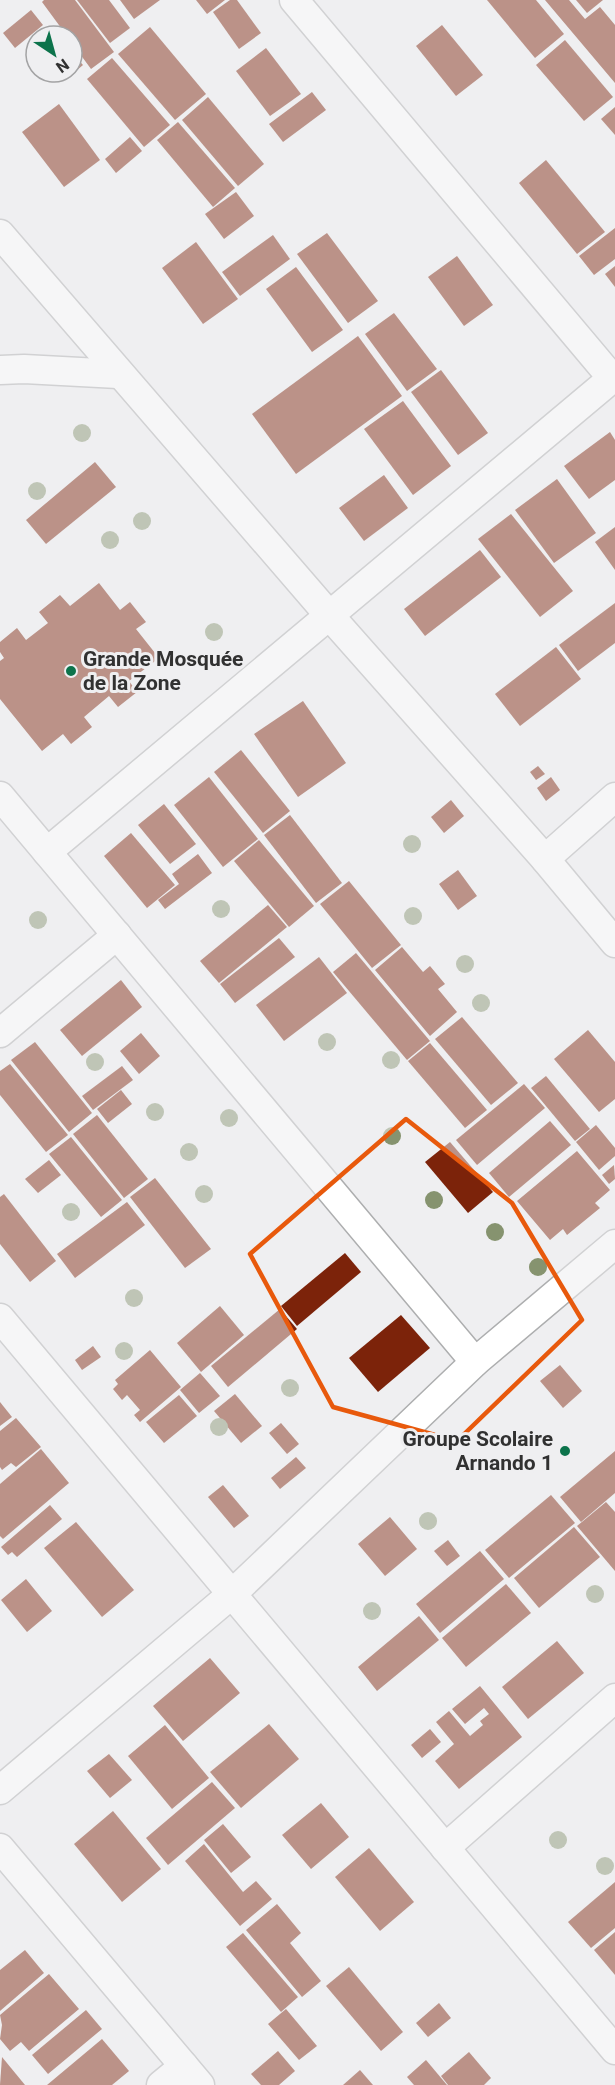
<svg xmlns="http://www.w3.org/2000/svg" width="615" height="2085" viewBox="0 0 615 2085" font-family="Roboto,sans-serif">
<rect width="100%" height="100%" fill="#efeff1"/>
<g fill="#7c230a">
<path d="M44,0h31l39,52 -23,17 -19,-26v-7h-5l-25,-34z"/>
<path d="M77,0h32l21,28 -20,15z"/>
<path d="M120,0h40l-26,19z"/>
<path d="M196,0h29l-18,14z"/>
<path d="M230,0h7l24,33 -22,16 -26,-37z"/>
<path d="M487,0h49l28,34 -29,24z"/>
<path d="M545,0h24l16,19 15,-12 15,18v58z"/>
<path d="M576,0h27l-16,13z"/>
<path d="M31,10l12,15 -28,23 -12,-15z"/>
<path d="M442,25l41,50 -27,21 -40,-50z"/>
<path d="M150,27l56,67 -31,26 -57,-66z"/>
<path d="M36,39v17l-8,-10z"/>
<path d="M565,40l48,57 -29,24 -48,-56z"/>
<path d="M266,48l35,46 -31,22 -34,-45z"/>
<path d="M72,53l11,12 -13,11 -3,-4h5z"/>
<path d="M112,58l58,67 -26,22 -57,-68z"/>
<path d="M312,92l14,18 -43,32 -14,-18z"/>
<path d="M208,97l56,67 -26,22 -56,-66z"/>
<path d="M59,104l41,56 -36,27 -42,-55z"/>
<path d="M615,107v28l-14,-16z"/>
<path d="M178,122l57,66 -22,19 -56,-67z"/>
<path d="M130,137l12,14 -26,22 -11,-14z"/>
<path d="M546,160l59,72 -28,22 -58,-71z"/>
<path d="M236,192l18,24 -30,23 -19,-25z"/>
<path d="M615,228v31l-21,16 -15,-19z"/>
<path d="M327,233l51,68 -30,22 -51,-69z"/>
<path d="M273,235l17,24 -50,37 -18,-24z"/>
<path d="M196,242l42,57 -35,25 -41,-56z"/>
<path d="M457,256l36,49 -29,21 -36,-49z"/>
<path d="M615,266v21l-10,-13z"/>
<path d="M296,267l47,63 -31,22 -46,-63z"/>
<path d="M394,313l43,56 -30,22 -42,-57z"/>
<path d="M358,336l44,60 -106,78 -44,-60z"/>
<path d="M441,370l47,63 -30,22 -47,-63z"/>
<path d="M403,401l48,65 -38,29 -49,-66z"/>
<path d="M610,432l5,8v40l-26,19 -25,-33z"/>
<path d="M95,462l21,25 -70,57 -20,-24z"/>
<path d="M384,475l24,33 -44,33 -25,-33z"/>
<path d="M557,479l39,54 -42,30 -39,-53z"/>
<path d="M511,514l62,77 -33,26 -62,-78z"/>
<path d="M615,527v43l-20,-28z"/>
<path d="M480,550l21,27 -76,59 -21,-27z"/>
<path d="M99,583l21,27 10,-8 16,20 -10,7 23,29 -30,23 8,11 -19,15 -9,-11 -25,21 8,10 -21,17 -8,-10 -21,17 -42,-52v-38l4,-3 -4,-6v-10l17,-14 9,12 22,-17 -9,-11 21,-17 10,11z"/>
<path d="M615,603v40l-37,28 -19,-26z"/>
<path d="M556,647l25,32 -61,47 -25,-32z"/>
<path d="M303,701l43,62 -48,34 -44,-63z"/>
<path d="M241,750l49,61 -27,22 -49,-61z"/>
<path d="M538,766l7,8 -9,6 -6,-8z"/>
<path d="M209,777l49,62 -35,28 -49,-62z"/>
<path d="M551,777l9,13 -14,11 -9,-13z"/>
<path d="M451,800l13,16 -20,17 -13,-16z"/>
<path d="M164,804l32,40 -26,20 -32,-39z"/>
<path d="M290,815l52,68 -26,20 -52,-68z"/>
<path d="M131,833l44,52 -28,23 -43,-52z"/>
<path d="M259,840l55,66 -25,21 -55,-66z"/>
<path d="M198,854l14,19 -47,36 -7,-9 21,-16 -7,-10z"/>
<path d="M458,870l19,26 -19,14 -19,-26z"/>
<path d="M349,881l52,64 -29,23 -52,-64z"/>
<path d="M268,905l19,22 -68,56 -19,-22z"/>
<path d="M279,938l16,19 -60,46 -15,-19z"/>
<path d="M402,947l21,25 7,-6 15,18 -7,5 19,23 -27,24 -55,-66z"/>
<path d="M356,953l74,88 -23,19 -74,-88z"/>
<path d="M319,957l28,36 -63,48 -28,-36z"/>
<path d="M121,980l21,27 -60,49 -22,-26z"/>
<path d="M462,1017l56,66 -27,22 -56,-66z"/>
<path d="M588,1030l27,32v37l-16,13 -45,-53z"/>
<path d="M141,1033l19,23 -21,18 -19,-23z"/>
<path d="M35,1042l57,71 -23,19 -58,-72z"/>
<path d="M430,1043l57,67 -22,18 -57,-67z"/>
<path d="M10,1064l58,71 -22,17 -46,-57v-24z"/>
<path d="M122,1066l11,14 -40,30 -11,-14z"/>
<path d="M546,1076l44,53 -15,12 -44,-53z"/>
<path d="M524,1084l21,24 -68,57 -21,-25z"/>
<path d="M121,1090l11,14 -24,19 -11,-14z"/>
<path d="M97,1115l51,64 -24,19 -51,-64z"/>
<path d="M550,1121l21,24 -62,52 -20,-24z"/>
<path d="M596,1125l19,23v8l-16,14 -23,-28z"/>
<path d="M71,1137l51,63 -21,17 -52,-63z"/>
<path d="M450,1142l43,50 -25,21 -43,-51z"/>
<path d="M577,1151l33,39 -15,13 5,5 -33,27 -4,-6 -13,11 -33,-39z"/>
<path d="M49,1160l12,15 -23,18 -13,-14z"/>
<path d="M614,1165l1,14 -6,5 -7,-9z"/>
<path d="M155,1178l56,71 -26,19 -55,-71z"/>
<path d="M4,1194l52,67 -26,21 -30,-38v-47z"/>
<path d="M127,1202l18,23 -70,53 -18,-24z"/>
<path d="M345,1253l16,19 -64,54 -16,-20z"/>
<path d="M220,1306l24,29 -43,37 -24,-29z"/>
<path d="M280,1309l17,20 -69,58 -17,-21z"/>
<path d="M401,1315l29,33 -52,44 -29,-34z"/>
<path d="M93,1346l8,11 -19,13 -7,-10z"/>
<path d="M150,1350l31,37 -41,35 -6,-7 6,-5 -13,-15 -5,5 -9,-11 5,-5 -3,-4z"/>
<path d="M560,1365l22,26 -19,17 -23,-27z"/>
<path d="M200,1373l20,23 -21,17 -19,-23z"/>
<path d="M235,1394l27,32 -21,17 -27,-32z"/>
<path d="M179,1395l18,21 -33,27 -18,-21z"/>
<path d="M0,1402l12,15 -12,9z"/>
<path d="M16,1418l25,29 -25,20 -5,-4 -9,7 -2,-3v-36z"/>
<path d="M281,1423l18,21 -12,10 -18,-21z"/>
<path d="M41,1449l28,34 -66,56 -3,-3v-52z"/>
<path d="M615,1451v42l-34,29 -21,-25z"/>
<path d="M296,1457l10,11 -26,21 -9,-11z"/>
<path d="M223,1485l26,31 -15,12 -26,-31z"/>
<path d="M551,1495l24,28 -66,55 -24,-28z"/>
<path d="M606,1502l9,10v59l-38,-45z"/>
<path d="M50,1505l12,14 -45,38 -5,-5 -4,3 -7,-8z"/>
<path d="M390,1517l27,32 -32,27 -27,-32z"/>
<path d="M76,1522l58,68 -32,27 -58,-69z"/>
<path d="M574,1527l26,30 -61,51 -25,-30z"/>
<path d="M448,1540l12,16 -13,10 -13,-15z"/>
<path d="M480,1551l24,28 -64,54 -24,-29z"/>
<path d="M26,1579l26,32 -25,21 -26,-32z"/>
<path d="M506,1584l25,29 -65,54 -24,-29z"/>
<path d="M419,1616l20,24 -62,51 -19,-24z"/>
<path d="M557,1641l27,32 -56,46 -26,-32z"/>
<path d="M210,1658l30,35 -57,48 -30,-35z"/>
<path d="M480,1686l42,51 -63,52 -24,-28 19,-17 -18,-22 13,-11 21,25 13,-11 -3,-4 9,-7 -5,-6 -19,16 -13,-15z"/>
<path d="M269,1724l30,35 -58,49 -31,-36z"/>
<path d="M165,1725l44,53 -37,31 -44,-53z"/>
<path d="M430,1729l11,13 -19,16 -11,-13z"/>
<path d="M109,1754l23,26 -22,18 -23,-27z"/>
<path d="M212,1782l23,26 -67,57 -22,-27z"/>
<path d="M321,1803l28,34 -38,32 -29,-34z"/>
<path d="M113,1811l48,58 -39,33 -48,-58z"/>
<path d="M223,1824l28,33 -20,16 -27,-33z"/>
<path d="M204,1844l39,48 13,-11 16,18 -32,27 -55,-65z"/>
<path d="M369,1848l45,54 -34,29 -45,-54z"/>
<path d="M615,1882v46l-24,20 -23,-26z"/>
<path d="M277,1904l24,29 -11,10 31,38 -19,16 -56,-67z"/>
<path d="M615,1932v43l-21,-25z"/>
<path d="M243,1933l55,64 -17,15 -55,-65z"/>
<path d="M25,1950l19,23 -44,38v-41z"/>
<path d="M349,1967l54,65 -22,19 -55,-65z"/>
<path d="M49,1974l30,35 -50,42 -8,-9 -11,9 -10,-12 2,-14 -2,-10z"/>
<path d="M439,2003l12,15 -23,19 -12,-14z"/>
<path d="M286,2009l31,37 -18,14 -31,-36z"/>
<path d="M86,2010l16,19 -54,45 -16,-19z"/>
<path d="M102,2039l27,32 -17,14h-65z"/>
<path d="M278,2051l17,20 -16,14h-18l-10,-11z"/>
<path d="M469,2052l22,26 -7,7h-36l-7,-9z"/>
<path d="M2,2057l23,28h-25z"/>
<path d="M426,2060l21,25h-33l-7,-8z"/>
<path d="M360,2070l13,15h-30z"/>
</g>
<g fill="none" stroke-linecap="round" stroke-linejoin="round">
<defs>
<g id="street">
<path d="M294,0l318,378"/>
<path d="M0,234l329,381 216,244 70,84"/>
<path d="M0,370l24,-1 94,5"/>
<path d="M0,796l475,566"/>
<path d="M47,852l568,-476"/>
<path d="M545,859l70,-62"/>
<path d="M0,1033l117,-98"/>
<path d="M0,1318l615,732"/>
<path d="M0,1790l232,-196 243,-232 140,-118"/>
<path d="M0,1848l200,237"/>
<path d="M445,1848l170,-150"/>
<path d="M161,2085l23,-19"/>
</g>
</defs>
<use href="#street" stroke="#adaeaf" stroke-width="31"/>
<use href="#street" stroke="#fff" stroke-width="28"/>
</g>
<g fill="#86936f">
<circle cx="82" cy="433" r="9"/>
<circle cx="37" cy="491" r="9"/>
<circle cx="142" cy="521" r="9"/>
<circle cx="110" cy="540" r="9"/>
<circle cx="214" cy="632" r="9"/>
<circle cx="412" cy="844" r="9"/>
<circle cx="221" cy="909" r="9"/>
<circle cx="413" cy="916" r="9"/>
<circle cx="38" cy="920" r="9"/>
<circle cx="465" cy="964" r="9"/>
<circle cx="481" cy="1003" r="9"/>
<circle cx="327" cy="1042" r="9"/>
<circle cx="391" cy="1060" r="9"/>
<circle cx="95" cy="1062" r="9"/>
<circle cx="155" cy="1112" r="9"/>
<circle cx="229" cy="1118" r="9"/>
<circle cx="392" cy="1136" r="9"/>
<circle cx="189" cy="1152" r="9"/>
<circle cx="204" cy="1194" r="9"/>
<circle cx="434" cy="1200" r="9"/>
<circle cx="71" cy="1212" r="9"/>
<circle cx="495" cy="1232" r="9"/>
<circle cx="538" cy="1267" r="9"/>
<circle cx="134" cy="1298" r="9"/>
<circle cx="124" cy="1351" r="9"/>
<circle cx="290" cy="1388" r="9"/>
<circle cx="219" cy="1427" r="9"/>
<circle cx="428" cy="1521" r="9"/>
<circle cx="595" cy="1594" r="9"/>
<circle cx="372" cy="1611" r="9"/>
<circle cx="558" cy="1840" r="9"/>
<circle cx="605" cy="1866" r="9"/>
</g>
<path d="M0 0H615V2085H0ZM406,1119l106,84 70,117 -125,121 -124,-34 -83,-153z" fill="#efeff1" fill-opacity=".55" fill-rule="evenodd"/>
<path fill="none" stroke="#e8590c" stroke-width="4.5" stroke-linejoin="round" d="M406,1119l106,84 70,117 -125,121 -124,-34 -83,-153z"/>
<g fill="#0c734b" stroke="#efeff1" stroke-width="2">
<circle cx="71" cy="671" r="6"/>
<circle cx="565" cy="1451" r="6"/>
</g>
<g text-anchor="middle" stroke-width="6" stroke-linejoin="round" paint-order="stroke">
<g font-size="21" font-weight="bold" fill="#313131" stroke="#efeff1" text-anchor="start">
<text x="83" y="666">Grande Mosquée<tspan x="83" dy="24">de la Zone</tspan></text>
<text x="553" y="1446" text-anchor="end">Groupe Scolaire<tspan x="553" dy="24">Arnando 1</tspan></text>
</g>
</g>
<g transform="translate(54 54) rotate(144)"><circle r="28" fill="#efeff1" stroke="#a3a3a4" stroke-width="1.5"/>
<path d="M0-4.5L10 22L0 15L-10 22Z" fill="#0c734b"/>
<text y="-9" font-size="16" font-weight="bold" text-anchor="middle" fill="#313131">N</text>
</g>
</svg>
